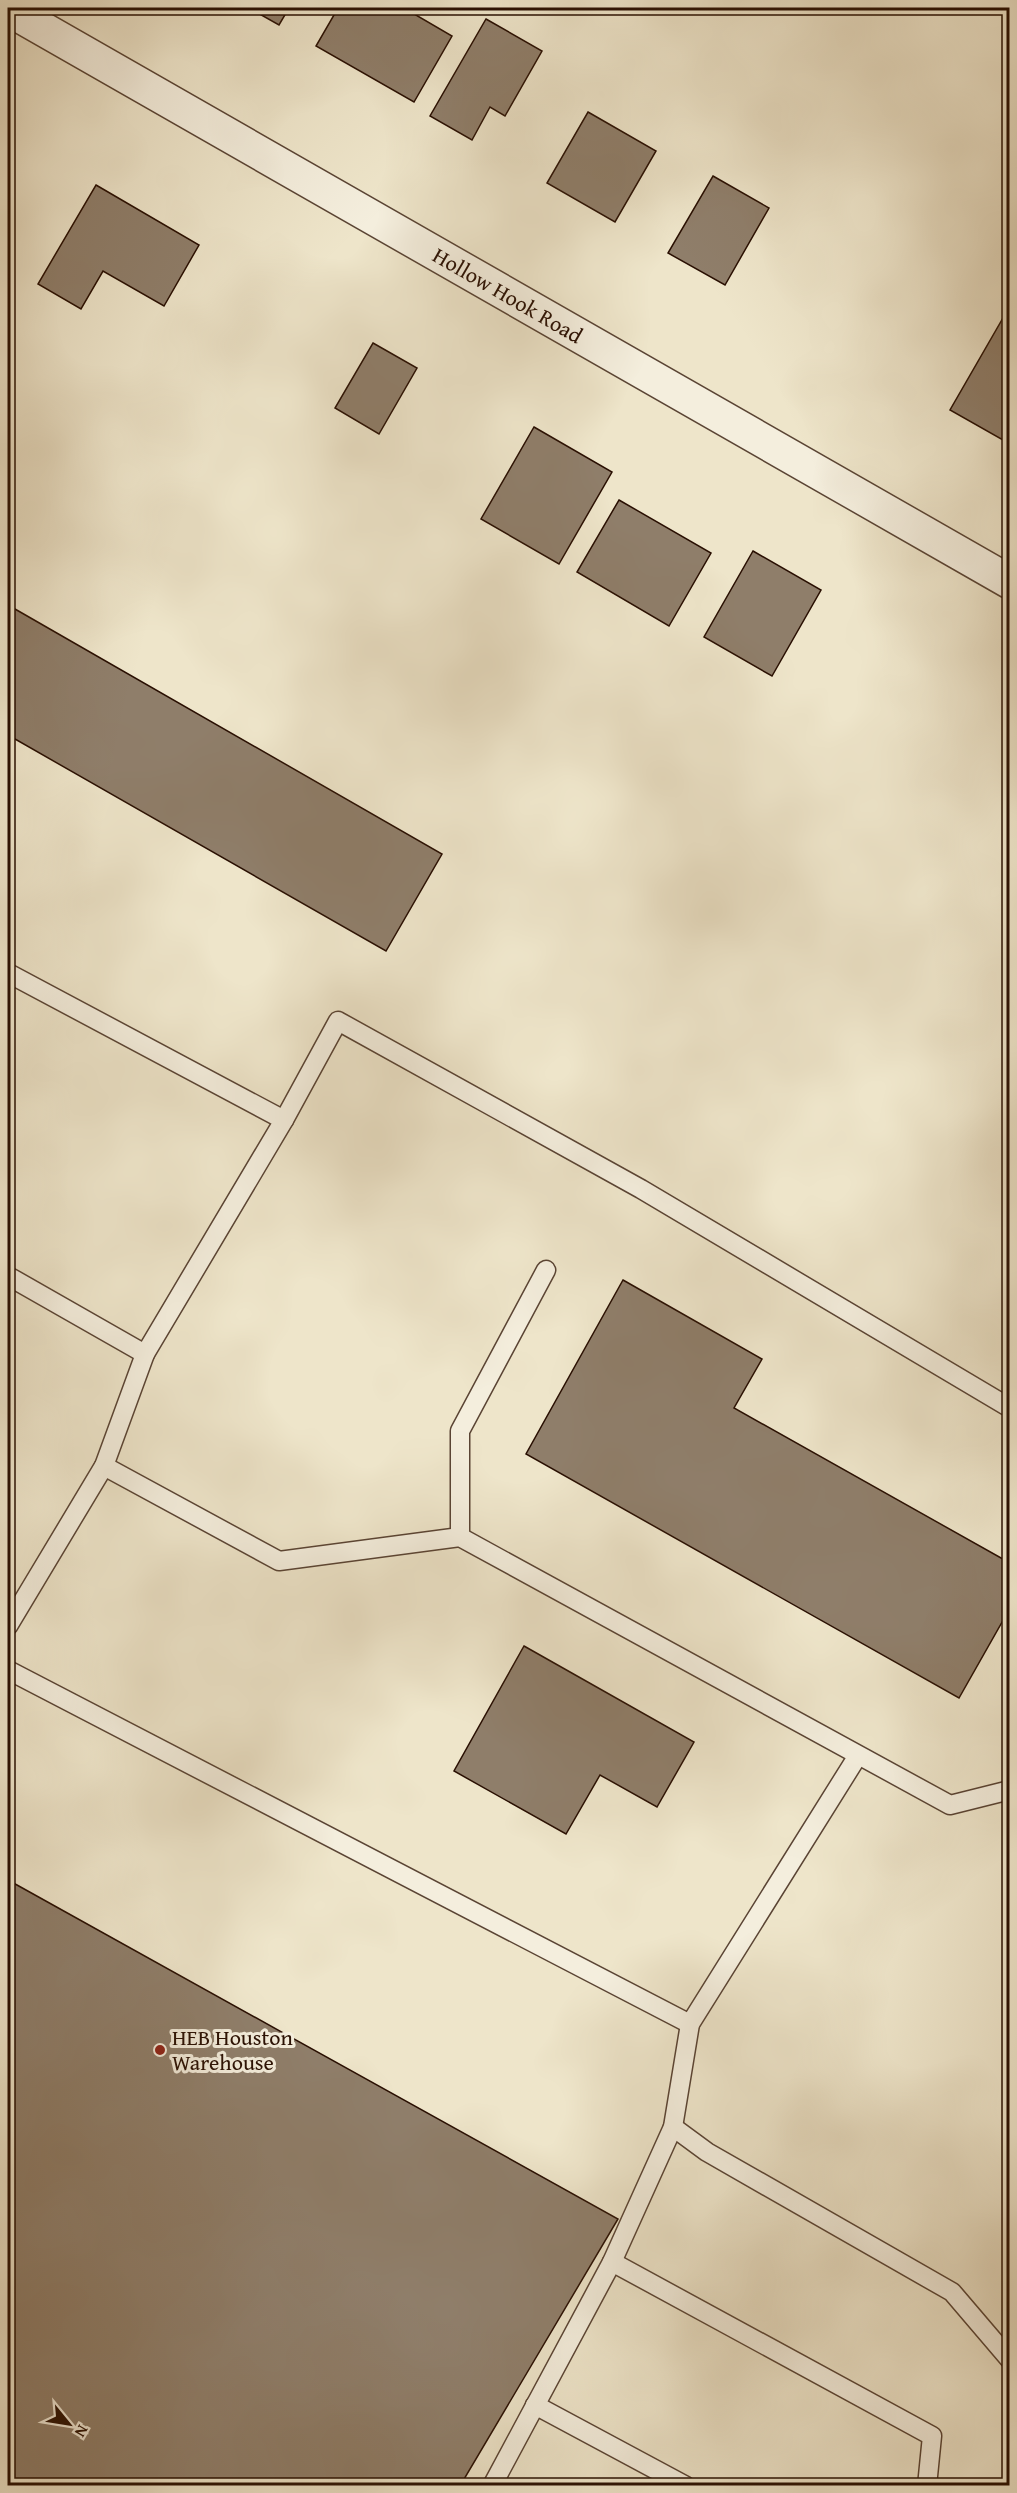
<svg xmlns="http://www.w3.org/2000/svg" width="1017" height="2493" viewBox="0 0 1017 2493" font-family="'Gentium Book Plus',serif">
<rect width="100%" height="100%" fill="#eee5ca"/>
<filter id="stains"><feTurbulence type="fractalNoise" baseFrequency=".00333" numOctaves="4"/><feColorMatrix values="0 0 0 0 .2 0 0 0 0 .09 0 0 0 0 .02 0 0 0 .5 -.17"/></filter>
<radialGradient id="worn" r=".72"><stop offset=".6" stop-color="#630" stop-opacity="0"/><stop offset="1" stop-color="#630" stop-opacity=".3"/></radialGradient>
<g fill="#8f7e6a" stroke="#290f02" stroke-width="1.5">
<path d="M249,8h40l-10,17z"/>
<path d="M338,8h66l48,28 -38,66 -98,-56z"/>
<path d="M486,19l56,32 -37,65 -15,-9 -18,33 -42,-24z"/>
<path d="M588,112l68,39 -41,71 -68,-39z"/>
<path d="M713,176l56,32 -44,77 -57,-32z"/>
<path d="M96,185l103,60 -35,61 -61,-35 -22,38 -43,-25z"/>
<path d="M1003,318l7,3v123l-60,-34z"/>
<path d="M373,343l44,25 -38,66 -44,-26z"/>
<path d="M534,427l78,45 -53,92 -78,-45z"/>
<path d="M619,500l92,53 -42,73 -92,-54z"/>
<path d="M753,551l68,39 -49,86 -68,-39z"/>
<path d="M8,605l434,249 -56,97 -378,-216z"/>
<path d="M623,1280l139,79 -28,49 276,155v45l-51,90 -433,-244z"/>
<path d="M524,1646l170,96 -37,65 -57,-32 -34,59 -112,-63z"/>
<path d="M8,1880l610,339 -158,267h-452z"/>
</g>
<g fill="none" stroke-linecap="round" stroke-linejoin="round">
<defs>
<g id="service">
<path d="M8,973l276,147 -139,234 -41,112 -96,160"/>
<path d="M284,1120l54,-99 303,168 369,219"/>
<path d="M8,1276l137,78"/>
<path d="M104,1466l175,95 181,-24 490,268 60,-15"/>
<path d="M460,1537v-106l86,-161"/>
<path d="M8,1670l682,354"/>
<path d="M673,2127l34,25 245,140 58,68"/>
<path d="M612,2262l320,174 -5,50"/>
<path d="M535,2405l151,81"/>
<path d="M492,2486l120,-224 61,-135 17,-103 167,-267"/>
</g>
<path id="minor" d="M8,9l1002,573"/>
</defs>
<use href="#service" stroke="#5a4434" stroke-width="21"/>
<use href="#minor" stroke="#5a4434" stroke-width="36"/>
<use href="#service" stroke="#f4eedd" stroke-width="18"/>
<use href="#minor" stroke="#f4eedd" stroke-width="33"/>
</g>
<circle fill="#8f2418" stroke="#f4eedd" stroke-width="2" cx="160" cy="2050" r="6"/>
<g text-anchor="middle" stroke-width="6" stroke-linejoin="round" paint-order="stroke">
<g font-size="22" fill="#290f02" stroke="#f4eedd">
<text transform="translate(508 295) rotate(30)" y="8">Hollow Hook Road</text>
</g>
<g font-size="22" fill="#290f02" stroke="#f4eedd" text-anchor="start">
<text x="172" y="2045">HEB Houston<tspan x="172" dy="25">Warehouse</tspan></text>
</g>
</g>
<rect width="1017" height="2493" fill="none" stroke="#eee5ca" stroke-width="30"/>
<rect x="9" y="9" width="999" height="2475" fill="none" stroke="#290f02" stroke-width="3"/>
<rect x="15" y="15" width="987" height="2463" fill="none" stroke="#290f02" stroke-width="1.5"/>
<g transform="translate(69 2424) rotate(120)" stroke="#f4eedd" stroke-width="4.5" paint-order="stroke">
<path d="M0-4.5L10 22L0 15L-10 22Z" fill="#290f02"/>
<text y="-9" font-size="16" font-weight="bold" text-anchor="middle" fill="#290f02">N</text>
</g>
<rect width="100%" height="100%" filter="url(#stains)"/>
<rect width="100%" height="100%" fill="url(#worn)"/>
</svg>
